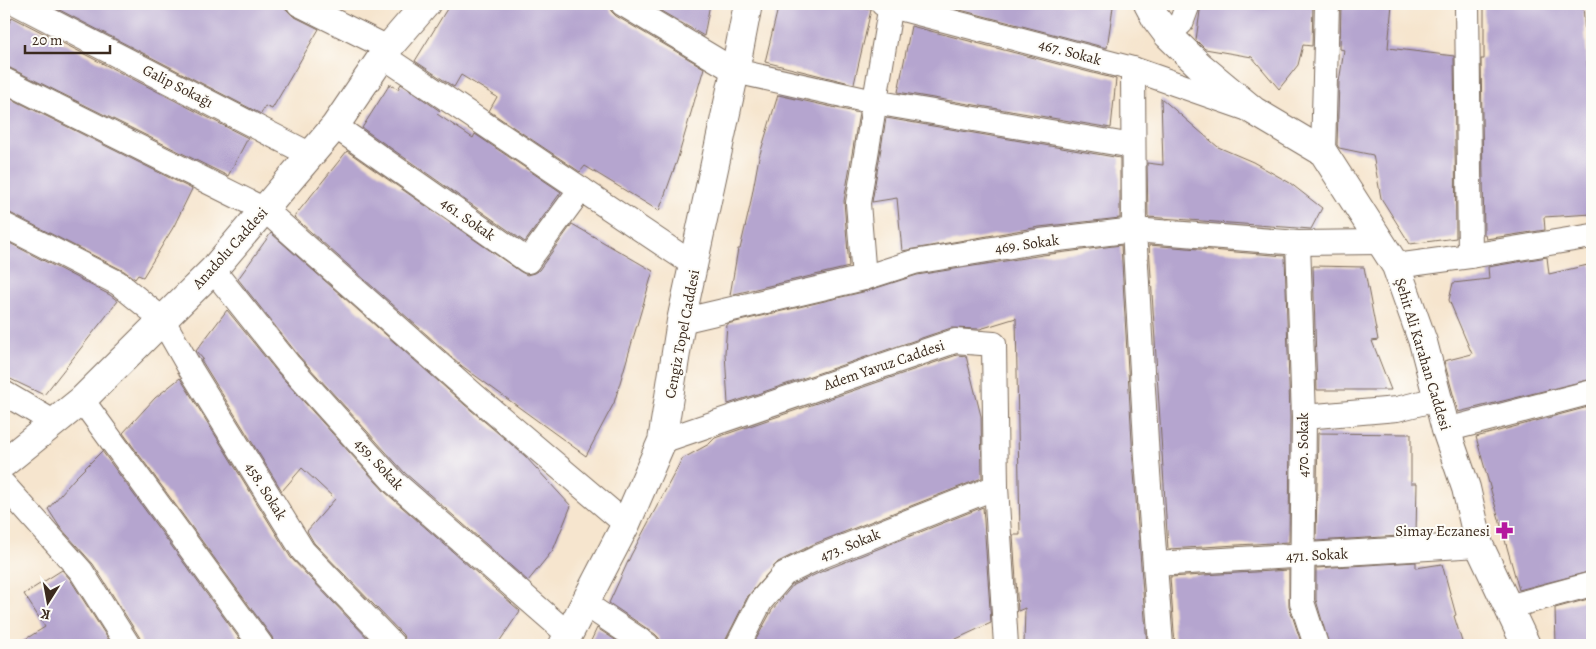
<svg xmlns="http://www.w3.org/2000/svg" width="1596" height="649" viewBox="0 0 1596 649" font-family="Alegreya,serif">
<rect width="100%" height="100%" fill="#fdfcf7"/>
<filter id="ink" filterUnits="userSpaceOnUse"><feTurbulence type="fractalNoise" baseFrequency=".02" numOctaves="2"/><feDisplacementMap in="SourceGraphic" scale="10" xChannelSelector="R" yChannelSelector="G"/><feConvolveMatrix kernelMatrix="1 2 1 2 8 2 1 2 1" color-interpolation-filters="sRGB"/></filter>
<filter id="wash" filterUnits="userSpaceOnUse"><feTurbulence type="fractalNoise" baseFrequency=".0096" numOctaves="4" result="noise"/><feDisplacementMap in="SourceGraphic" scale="20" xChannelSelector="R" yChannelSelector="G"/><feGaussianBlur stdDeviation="1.12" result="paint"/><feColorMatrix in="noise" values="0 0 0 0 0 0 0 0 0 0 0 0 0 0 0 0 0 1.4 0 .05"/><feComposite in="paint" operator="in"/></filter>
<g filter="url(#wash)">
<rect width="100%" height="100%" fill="#f6e5ce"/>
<g id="blocks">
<g fill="#b5a5cf">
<path d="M48,4h230l8,5 7,7 26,13 -47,80 -7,-3 -4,8z"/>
<path d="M450,4h159l2,7 5,5 88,52 -27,93 -18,50 -74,-45 -5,6 -91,-61 8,-14 -36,-22 -7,12 -39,-26z"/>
<path d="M649,4h61l-6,32z"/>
<path d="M779,4h65l27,6 -17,74 -89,-22z"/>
<path d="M937,4h153l23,3 -6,41z"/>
<path d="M1201,4h112l-1,42 -9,-1 -5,20 -19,24 -27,-32 -47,-8 -9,-9z"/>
<path d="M1341,4h51l-4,44 66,8 2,182 -46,6 -29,-46 -8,-43 -34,-7 -2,-3 2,-63 5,-32 -4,-1z"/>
<path d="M1583,4l9,127v83l-48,3 1,13 -59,9 -1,-4h-1l-3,-176h3v-54z"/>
<path d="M12,17l236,121 -20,38 -218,-108 -6,-2v-33z"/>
<path d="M911,26l205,53 -5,49 -213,-36z"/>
<path d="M390,84l8,5 3,-5 39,27 -3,3 36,24 2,-4 86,58 -36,50 -163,-114z"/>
<path d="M4,95l188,94 -18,37 -31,51 -5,-2 -3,4 -11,-8 -114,-58 -6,-2z"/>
<path d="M778,95l81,18 -15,88 5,66 -119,28 8,-46h2l10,-43 9,-49z"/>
<path d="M1161,98l57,49 35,15 37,21 32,25 -11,21 -163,-12 -1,-54 16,2z"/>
<path d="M886,118l234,40v60l-81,9 -137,24 -5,-53 -25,4z"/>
<path d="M347,151l174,121 6,3 7,-2 5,-3 33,-46 81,47 -39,132 -28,53 -124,-90 -168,-149z"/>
<path d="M271,233l194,172 60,51 46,50 -18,44 -25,31 -123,-108 -107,-118 -60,-76z"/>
<path d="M4,240l106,55 8,6 -74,94 -40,-19z"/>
<path d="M1121,245l12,215 14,185 -123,-1 1,-36 -7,3 -5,-76h7l-4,-217 -36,11 -29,-1 -223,76 -3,-51 2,-29 140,-33 50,-16 126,-20z"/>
<path d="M1149,245l136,11 5,161 -1,125 -121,7z"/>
<path d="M1547,257l2,17 43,-10v115l-134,33 -14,-51 28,-7 -23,-54 4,-17 36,-4 -1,-12z"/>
<path d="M1313,266l51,1 14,73 -6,1 19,49h-74z"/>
<path d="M227,310l51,63 107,119 135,119 -23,34h-91l-3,-10 -89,-92 -7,-12 28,-32 -33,-31 -20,23 -79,-128 -2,-3 2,-1 -7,-8z"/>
<path d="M957,355l9,1 15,60 1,62 -168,66 -36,18 -30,34 -22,43 -2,6h-63l-2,-7 -4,-4 -46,-31 22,-48 51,-96 27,-15 6,-6z"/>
<path d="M180,378l111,180 83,87h-100l-2,-8 -149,-204 32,-35z"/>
<path d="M1592,406v165l-73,19 -43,-153z"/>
<path d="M1318,433l93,1v49h6l-1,52 -100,6z"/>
<path d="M102,451l142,194h-102l-2,-7 -47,-74 -34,-38 -11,-17 26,-30z"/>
<path d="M983,507l8,116 -48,22h-190l19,-35 21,-25 32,-15z"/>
<path d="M1416,562v6l26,-4 14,51 -2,1 9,29h-134l-13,-45v-32z"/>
<path d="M62,570l8,9 42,66h-96l29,-18 -21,-33z"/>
<path d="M1289,570v36l13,39h-127l-5,-68z"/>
<path d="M1592,598v47h-36l-1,-37z"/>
<path d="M597,628l26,17h-34z"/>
</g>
</g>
</g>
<g filter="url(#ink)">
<use href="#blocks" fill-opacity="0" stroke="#7c6b5c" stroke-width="1"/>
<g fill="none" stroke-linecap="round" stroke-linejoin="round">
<defs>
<g id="minor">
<path d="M18,4l293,151"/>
<path d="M299,4l89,44"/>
<path d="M623,4l112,67 139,31 259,44"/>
<path d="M883,4l250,65 115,40"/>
<path d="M1467,4l3,252"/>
<path d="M1168,35l13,-12 7,-19"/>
<path d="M383,56l311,209"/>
<path d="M1133,69l1,161 13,229 14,186"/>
<path d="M4,80l261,130 209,185 152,129"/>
<path d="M335,126l193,135 53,-72"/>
<path d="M1323,152l4,-148"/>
<path d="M4,225l114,58 44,36 29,51 112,181 90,94"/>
<path d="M1298,243l6,174 -2,185 14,43"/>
<path d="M1396,266l74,-10 122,-20"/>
<path d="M213,270l75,94 107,119 174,152"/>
<path d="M864,278l-6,-75 33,-199"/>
<path d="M681,321l183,-43 50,-16 127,-21 93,-11 164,13 82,-1"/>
<path d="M4,393l51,30"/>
<path d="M82,400l179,245"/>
<path d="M1304,417l93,-8 40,-10"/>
<path d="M1446,430l146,-38"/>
<path d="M662,441l293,-100 39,3 2,143 10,158"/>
<path d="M4,485l77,86 47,74"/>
<path d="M1155,564l324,-19"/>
<path d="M584,603l63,42"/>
<path d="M1508,607l84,-23"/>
<path d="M738,645l22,-43 24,-28 35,-17 177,-70"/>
</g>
<path id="tertiary" d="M563,645l63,-121 36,-83 19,-120 54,-250 13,-67"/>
<g id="secondary">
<path d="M1148,4l8,15 12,16 32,31 54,45 69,41 73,114 27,76 23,88 20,58 13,57 47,100"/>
<path d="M4,463l78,-63 131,-130 122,-144 53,-78 38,-44"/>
</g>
</defs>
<use href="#minor" stroke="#7c6b5c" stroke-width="26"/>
<use href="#tertiary" stroke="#7c6b5c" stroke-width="30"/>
<use href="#secondary" stroke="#7c6b5c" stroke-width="30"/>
<use href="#minor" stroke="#fff" stroke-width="24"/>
<use href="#tertiary" stroke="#fff" stroke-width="28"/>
<use href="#secondary" stroke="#fff" stroke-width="28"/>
</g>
</g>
<defs>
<symbol id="pharmacy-bare" viewBox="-9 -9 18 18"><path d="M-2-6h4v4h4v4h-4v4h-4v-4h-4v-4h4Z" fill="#b5179e" stroke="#fdfcf7" stroke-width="2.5" paint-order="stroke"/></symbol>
</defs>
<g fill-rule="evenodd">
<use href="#pharmacy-bare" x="1492" y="518" width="25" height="25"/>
</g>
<g text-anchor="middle" stroke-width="4" stroke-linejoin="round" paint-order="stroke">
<g font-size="15" fill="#3b2a1e" stroke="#fdfcf7">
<text transform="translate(1070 52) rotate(15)" y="5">467. Sokak</text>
<text transform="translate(178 86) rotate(27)" y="5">Galip Sokağı</text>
<text transform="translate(468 219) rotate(35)" y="5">461. Sokak</text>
<text transform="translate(1027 244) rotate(-8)" y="5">469. Sokak</text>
<text transform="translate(230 248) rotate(-48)" y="5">Anadolu Caddesi</text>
<text transform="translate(682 334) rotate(-79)" y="5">Cengiz Topel Caddesi</text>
<text transform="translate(1423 354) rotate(73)" y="5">Şehit Ali Karahan Caddesi</text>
<text transform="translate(884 365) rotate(-19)" y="5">Adem Yavuz Caddesi</text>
<text transform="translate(1303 445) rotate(-90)" y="5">470. Sokak</text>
<text transform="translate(379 464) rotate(47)" y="5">459. Sokak</text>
<text transform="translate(266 491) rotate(58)" y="5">458. Sokak</text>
<text transform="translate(850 545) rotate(-22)" y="5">473. Sokak</text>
<text transform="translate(1317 555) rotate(-3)" y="5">471. Sokak</text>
</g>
<g font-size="15" fill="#3b2a1e" stroke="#fdfcf7" text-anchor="end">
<text x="1490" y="536">Simay Eczanesi</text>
</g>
</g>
<rect width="1596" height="649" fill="none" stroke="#fdfcf7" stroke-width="20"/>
<g transform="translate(48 602) rotate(191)" stroke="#fdfcf7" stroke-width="4" paint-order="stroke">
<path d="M0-4L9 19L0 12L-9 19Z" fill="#3b2a1e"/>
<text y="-8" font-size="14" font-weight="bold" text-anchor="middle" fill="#3b2a1e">K</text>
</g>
<path d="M25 45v8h85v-8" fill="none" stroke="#3b2a1e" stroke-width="2.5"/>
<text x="32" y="45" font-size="15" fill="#3b2a1e" stroke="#fdfcf7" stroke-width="4" paint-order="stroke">20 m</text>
</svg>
